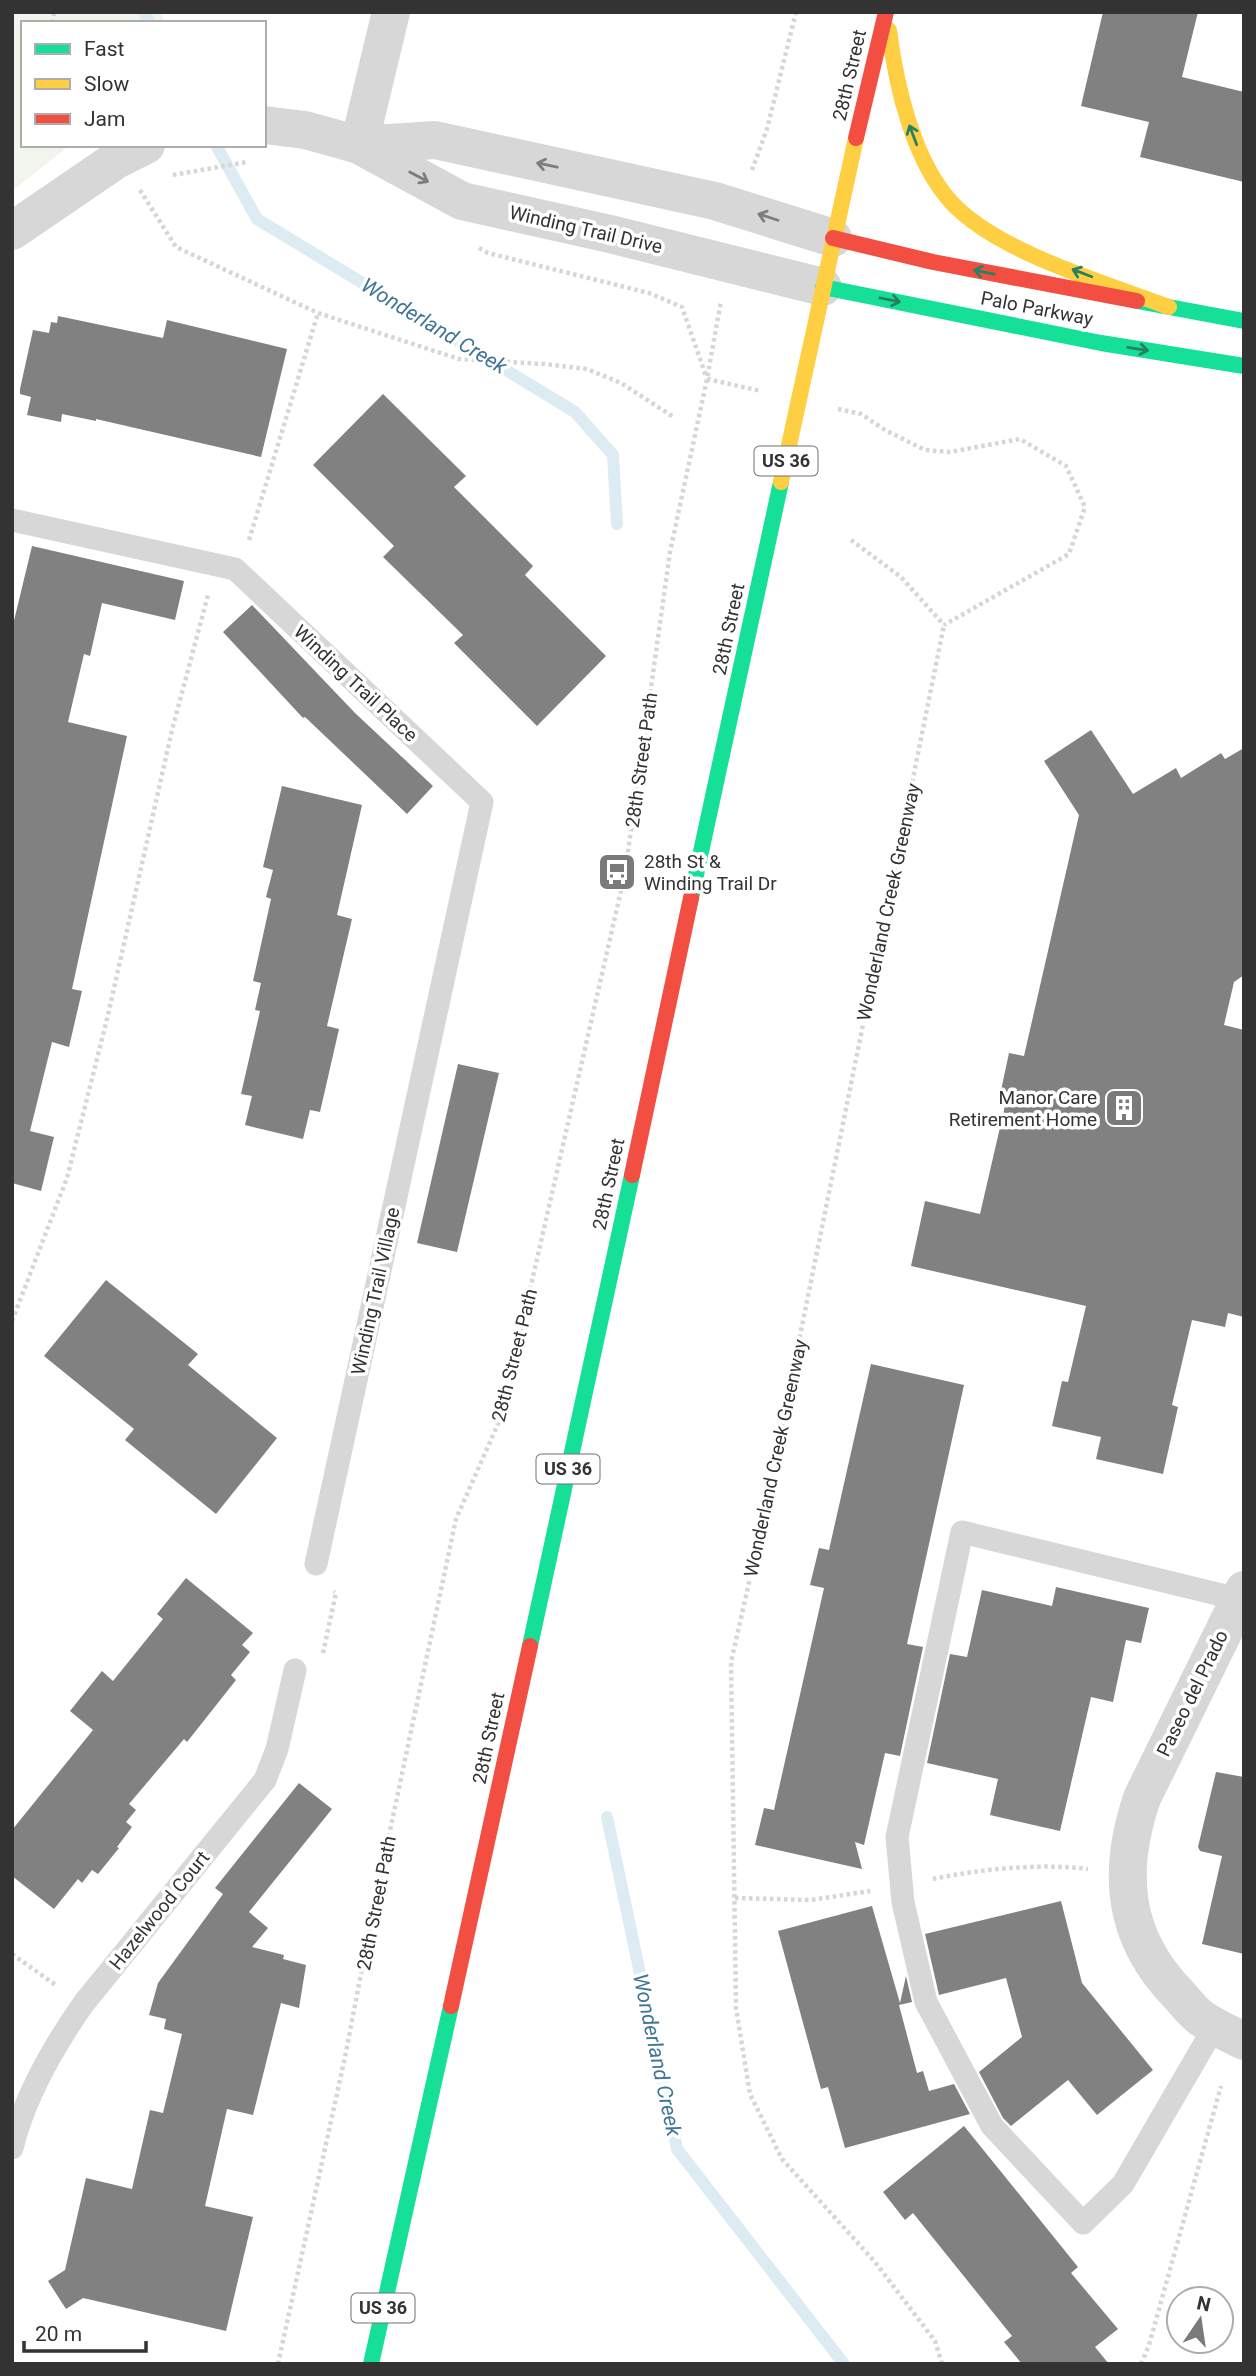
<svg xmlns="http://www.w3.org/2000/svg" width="1256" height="2376" viewBox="0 0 1256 2376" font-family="Roboto,sans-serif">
<rect width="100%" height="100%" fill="#fff"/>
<path fill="#f1f5ed" d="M12,12h148l6,11h-143v122h47l-58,46z"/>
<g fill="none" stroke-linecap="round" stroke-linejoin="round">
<g stroke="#ddebf3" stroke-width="12">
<path d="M144,12l6,11"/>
<path d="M216,145l41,74 318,193 38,43 4,69"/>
<path d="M607,1817l70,332 167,215"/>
</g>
</g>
<g fill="#818181">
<path d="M1103,12h95l-16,65 62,15v90l-104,-25 9,-35 -68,-16z"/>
<path d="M58,316l105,22 4,-18 120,29 -26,108 -165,-38v2l-34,-7 -1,8 -34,-7 4,-18 -11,-3v-5l13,-59 16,3 2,-11 6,1z"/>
<path d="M383,394l83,82 -12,11 79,79 -8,9 81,81 -69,70 -83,-83 9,-8 -80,-78 11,-11 -81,-81z"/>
<path d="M32,546l152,35 -9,39 -73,-17 -12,53 -6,-2 -16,68 59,14 -55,253 10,2 -13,56 -17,-5 -22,89 24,6 -13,54 -29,-8v-554z"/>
<path d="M252,605l103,108 78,73 -26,28 -102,-97 -2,1 -80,-86z"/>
<path d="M1091,730l42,64 43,-26 5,10 40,-25 4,6 19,-11v227l-10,7 -10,43 20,5v287l-16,-4 -3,14 -33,-7 -20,85 6,2 -15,67 -67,-15 5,-22 -49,-11 10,-45 6,1 18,-76 -175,-40 14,-65 55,13 27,-117 -7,-2 9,-42 15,3 55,-241 -35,-54z"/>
<path d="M282,786l80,19 -25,110 15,4 -25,107 12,3 -19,83 -10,-2 -7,29 -58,-14 7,-29 -11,-2 19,-83 -5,-1 6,-27 -8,-2 18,-82 -5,-2 7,-27 -10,-3z"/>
<path d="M458,1064l41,9 -42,179 -40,-9z"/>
<path d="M106,1280l92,74 -10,11 89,73 -61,76 -91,-74 9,-11 -90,-73z"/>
<path d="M871,1364l93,21 -57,259 16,3 -23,109 -15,-3 -21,92 -9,-3 7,27 -107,-24 9,-37 10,2 50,-222 -14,-3 9,-37 10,2z"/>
<path d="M186,1578l67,55 -11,12 8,7 -19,23 5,5 -49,62 -3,-3 -55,65 7,6 -10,12 6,5 -15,20 2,1 -21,26 -6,-4 -10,13 -4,-4 -24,30 -42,-33v-46l81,-100 -23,-19 32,-40 11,10 50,-62 -6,-5z"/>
<path d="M1056,1587l93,21 -8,35 -15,-3 -13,62 -22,-5 -31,134 -70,-16 8,-36 -71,-16 23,-109 17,3 15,-67 70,16z"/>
<path d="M1216,1772l28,5v177l-42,-10 20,-88 -22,-5 -2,-4z"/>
<path d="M299,1783l33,26 -83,103 19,16 -16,19 32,8 -1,4 23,6 -7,43 -18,-5 -28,112 -26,-6 -22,97 48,11 -27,114 -143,-33 -17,11 -18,-28 17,-11 21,-92 46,11 18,-79 13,3 19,-79 -18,-5 2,-10 -17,-4 9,-32 65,-89 -8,-6z"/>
<path d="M1061,1901l21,82 71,87 -56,45 -29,-35 -57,46 -8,-8 -24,-46 43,-35 -16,-59 -67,17 -14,-61z"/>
<path d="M872,1906l28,97 6,-27 6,26 -13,3 18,68 6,-2 6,20 25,-7 16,30 -125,34 -17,-61 -7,2 -43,-158z"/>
<path d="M964,2126l114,141 -7,6 47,56 -23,18 14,17h-87l-18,-22 8,-6 -99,-123 -8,7 -22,-28z"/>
</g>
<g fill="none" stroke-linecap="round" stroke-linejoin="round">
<g stroke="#d6d6d6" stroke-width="4.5" stroke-dasharray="3.5 3.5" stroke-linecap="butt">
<path d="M53,23l1,-11"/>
<path d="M752,170l15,-41 29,-117"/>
<path d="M173,175l74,-13"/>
<path d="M140,190l36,57 142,66 141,46 85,5 43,5 34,14 54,35"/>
<path d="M479,248l9,5 161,40 33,14 24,69"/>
<path d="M707,379l54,12"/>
<path d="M838,409l23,5 24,16 40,20 25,2 70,-13 46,27 19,41 -16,47 -125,71"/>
<path d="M249,540l69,-227"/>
<path d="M851,540l50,37 43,48"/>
<path d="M12,1321l55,-143 41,-163 64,-285 36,-135"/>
<path d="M323,1653l13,-60 -2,-2"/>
<path d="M933,1879c47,-10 108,-16 155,-10"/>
<path d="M735,1898l76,2 59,-9"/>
<path d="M12,1954l45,32"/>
<path d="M278,2364l67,-307 29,-151 82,-387 45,-102 124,-544 45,-321 37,-173 14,-78"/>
<path d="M942,2364l-7,-23 -60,-79 -93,-103 -32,-65 -14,-86 -5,-346 27,-119 186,-918"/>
<path d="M1141,2364l8,-19 72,-259"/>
</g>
<g stroke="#d7d7d7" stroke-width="23">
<path d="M12,520l223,49 247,233 -166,762"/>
<path d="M1215,2026l-92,158 -40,39 -91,-97 -66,-124 -23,-100 -6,-65 65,-305 276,67"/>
<path d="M12,2148c13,-53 41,-101 72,-145l181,-223 12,-31 18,-79"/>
</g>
<g stroke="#d7d7d7" stroke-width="38">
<path d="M264,125l41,5 54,15 103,56 148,33 213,53"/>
<path d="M359,145l76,-5 280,61 118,37"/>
<path d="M359,145l32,-133"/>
<path d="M12,231l104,-71 30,-15"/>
<path d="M1244,1590l-102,208c-25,74 -20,139 37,197 7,8 14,17 22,23 13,9 29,16 43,23"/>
</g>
<g stroke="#16e098" stroke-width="16">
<path d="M823,287l278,56 143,23"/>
<path d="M1137,301l107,20"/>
<path d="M691,898l90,-416"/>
<path d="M530,1646l102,-471"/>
<path d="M371,2364l80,-358"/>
</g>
<g stroke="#ffcf43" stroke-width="16">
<path d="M889,30c7,55 24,132 64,174 47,49 152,79 216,103"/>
<path d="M781,482l75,-344"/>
</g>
<g stroke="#f24e42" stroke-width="16">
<path d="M856,138l30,-126"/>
<path d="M833,238l100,24 204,39"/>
<path d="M632,1175l59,-277"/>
<path d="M451,2006l79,-360"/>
</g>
</g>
<defs><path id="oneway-shaft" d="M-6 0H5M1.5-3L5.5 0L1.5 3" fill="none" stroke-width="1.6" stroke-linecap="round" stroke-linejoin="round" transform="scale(1.75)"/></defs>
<g stroke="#268160">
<use href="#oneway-shaft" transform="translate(913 135) rotate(-111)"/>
<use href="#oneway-shaft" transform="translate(984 272) rotate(-169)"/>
<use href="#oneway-shaft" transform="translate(1082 273) rotate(-159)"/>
<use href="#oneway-shaft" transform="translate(890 300) rotate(11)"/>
<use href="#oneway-shaft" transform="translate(1138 349) rotate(9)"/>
</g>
<g stroke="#7d7d7d">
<use href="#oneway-shaft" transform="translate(547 165) rotate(-168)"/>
<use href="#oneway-shaft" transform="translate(419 177) rotate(28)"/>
<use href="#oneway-shaft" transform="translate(768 217) rotate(-162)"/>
</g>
<defs>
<symbol id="bus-square" viewBox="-11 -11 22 22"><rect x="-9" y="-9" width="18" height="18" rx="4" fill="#7a7a7a" stroke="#fff"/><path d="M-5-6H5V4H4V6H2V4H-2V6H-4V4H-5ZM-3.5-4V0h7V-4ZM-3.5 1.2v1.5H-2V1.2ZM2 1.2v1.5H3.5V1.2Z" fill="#fff"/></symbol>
<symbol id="building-square" viewBox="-11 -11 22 22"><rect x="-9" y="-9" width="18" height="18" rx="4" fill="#7a7a7a" stroke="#fff"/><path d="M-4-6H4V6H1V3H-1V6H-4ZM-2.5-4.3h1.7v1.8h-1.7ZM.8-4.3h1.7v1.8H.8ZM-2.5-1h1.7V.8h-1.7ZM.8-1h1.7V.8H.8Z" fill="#fff"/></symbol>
</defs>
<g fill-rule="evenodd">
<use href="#bus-square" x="595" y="850" width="44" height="44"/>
<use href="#building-square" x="1102" y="1086" width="44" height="44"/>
</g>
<g text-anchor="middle" stroke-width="7" stroke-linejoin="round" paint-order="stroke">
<g fill="#fff" stroke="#707070" stroke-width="2">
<rect x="754.5" y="446.5" width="63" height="29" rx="5"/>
<rect x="536.5" y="1454.5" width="63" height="29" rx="5"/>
<rect x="351.5" y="2293.5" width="63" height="29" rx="5"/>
</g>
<g font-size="18" font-weight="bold" fill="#333">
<text x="786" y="467">US 36</text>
<text x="568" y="1475">US 36</text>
<text x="383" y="2314">US 36</text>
</g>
<g font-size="19" fill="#333" stroke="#fff">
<text transform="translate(849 75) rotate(-77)" y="7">28th Street</text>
<text transform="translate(586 229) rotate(13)" y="7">Winding Trail Drive</text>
<text transform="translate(1037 308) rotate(11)" y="7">Palo Parkway</text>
<text transform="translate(728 629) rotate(-78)" y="7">28th Street</text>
<text transform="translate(356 683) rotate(43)" y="7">Winding Trail Place</text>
<text transform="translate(641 760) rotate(-82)" y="7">28th Street Path</text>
<text transform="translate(888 902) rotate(-78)" y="7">Wonderland Creek Greenway</text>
<text transform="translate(608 1184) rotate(-78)" y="7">28th Street</text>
<text transform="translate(375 1291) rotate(-78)" y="7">Winding Trail Village</text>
<text transform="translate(514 1355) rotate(-76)" y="7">28th Street Path</text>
<text transform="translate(775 1458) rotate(-78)" y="7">Wonderland Creek Greenway</text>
<text transform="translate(1192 1693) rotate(-64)" y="7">Paseo del Prado</text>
<text transform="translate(488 1738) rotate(-78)" y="7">28th Street</text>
<text transform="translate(376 1903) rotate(-79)" y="7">28th Street Path</text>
<text transform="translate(159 1910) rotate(-51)" y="7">Hazelwood Court</text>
</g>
<g font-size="19" fill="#333" stroke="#fff" text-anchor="start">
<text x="644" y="868">28th St &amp;<tspan x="644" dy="22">Winding Trail Dr</tspan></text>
<text x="1097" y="1104" text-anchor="end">Manor Care<tspan x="1097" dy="22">Retirement Home</tspan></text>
</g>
<g font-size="21" font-style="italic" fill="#3f7597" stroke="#fff">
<text transform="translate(434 326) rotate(31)" y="7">Wonderland Creek</text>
<text transform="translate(657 2055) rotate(78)" y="7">Wonderland Creek</text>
</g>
</g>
<rect width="1256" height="2376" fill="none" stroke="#333333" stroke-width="28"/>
<rect x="21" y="21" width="245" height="126" fill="#ffffff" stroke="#adadad" stroke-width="2"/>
<rect x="35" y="44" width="35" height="10" fill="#16e098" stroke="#adadad" stroke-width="2"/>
<text x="84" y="56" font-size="21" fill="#333333">Fast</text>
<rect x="35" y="79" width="35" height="10" fill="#ffcf43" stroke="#adadad" stroke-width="2"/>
<text x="84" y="91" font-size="21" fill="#333333">Slow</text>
<rect x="35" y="114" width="35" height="10" fill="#f24e42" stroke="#adadad" stroke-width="2"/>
<text x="84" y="126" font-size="21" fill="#333333">Jam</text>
<g transform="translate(1200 2320) rotate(13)"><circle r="33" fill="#ffffff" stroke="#adadad" stroke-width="2"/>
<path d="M0-5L12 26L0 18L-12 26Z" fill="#7a7a7a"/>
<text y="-10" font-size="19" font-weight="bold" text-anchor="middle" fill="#333333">N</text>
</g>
<path d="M24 2341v10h122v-10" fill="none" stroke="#333333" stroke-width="3.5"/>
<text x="35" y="2341" font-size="21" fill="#333333" stroke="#ffffff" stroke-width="5" paint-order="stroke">20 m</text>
</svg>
